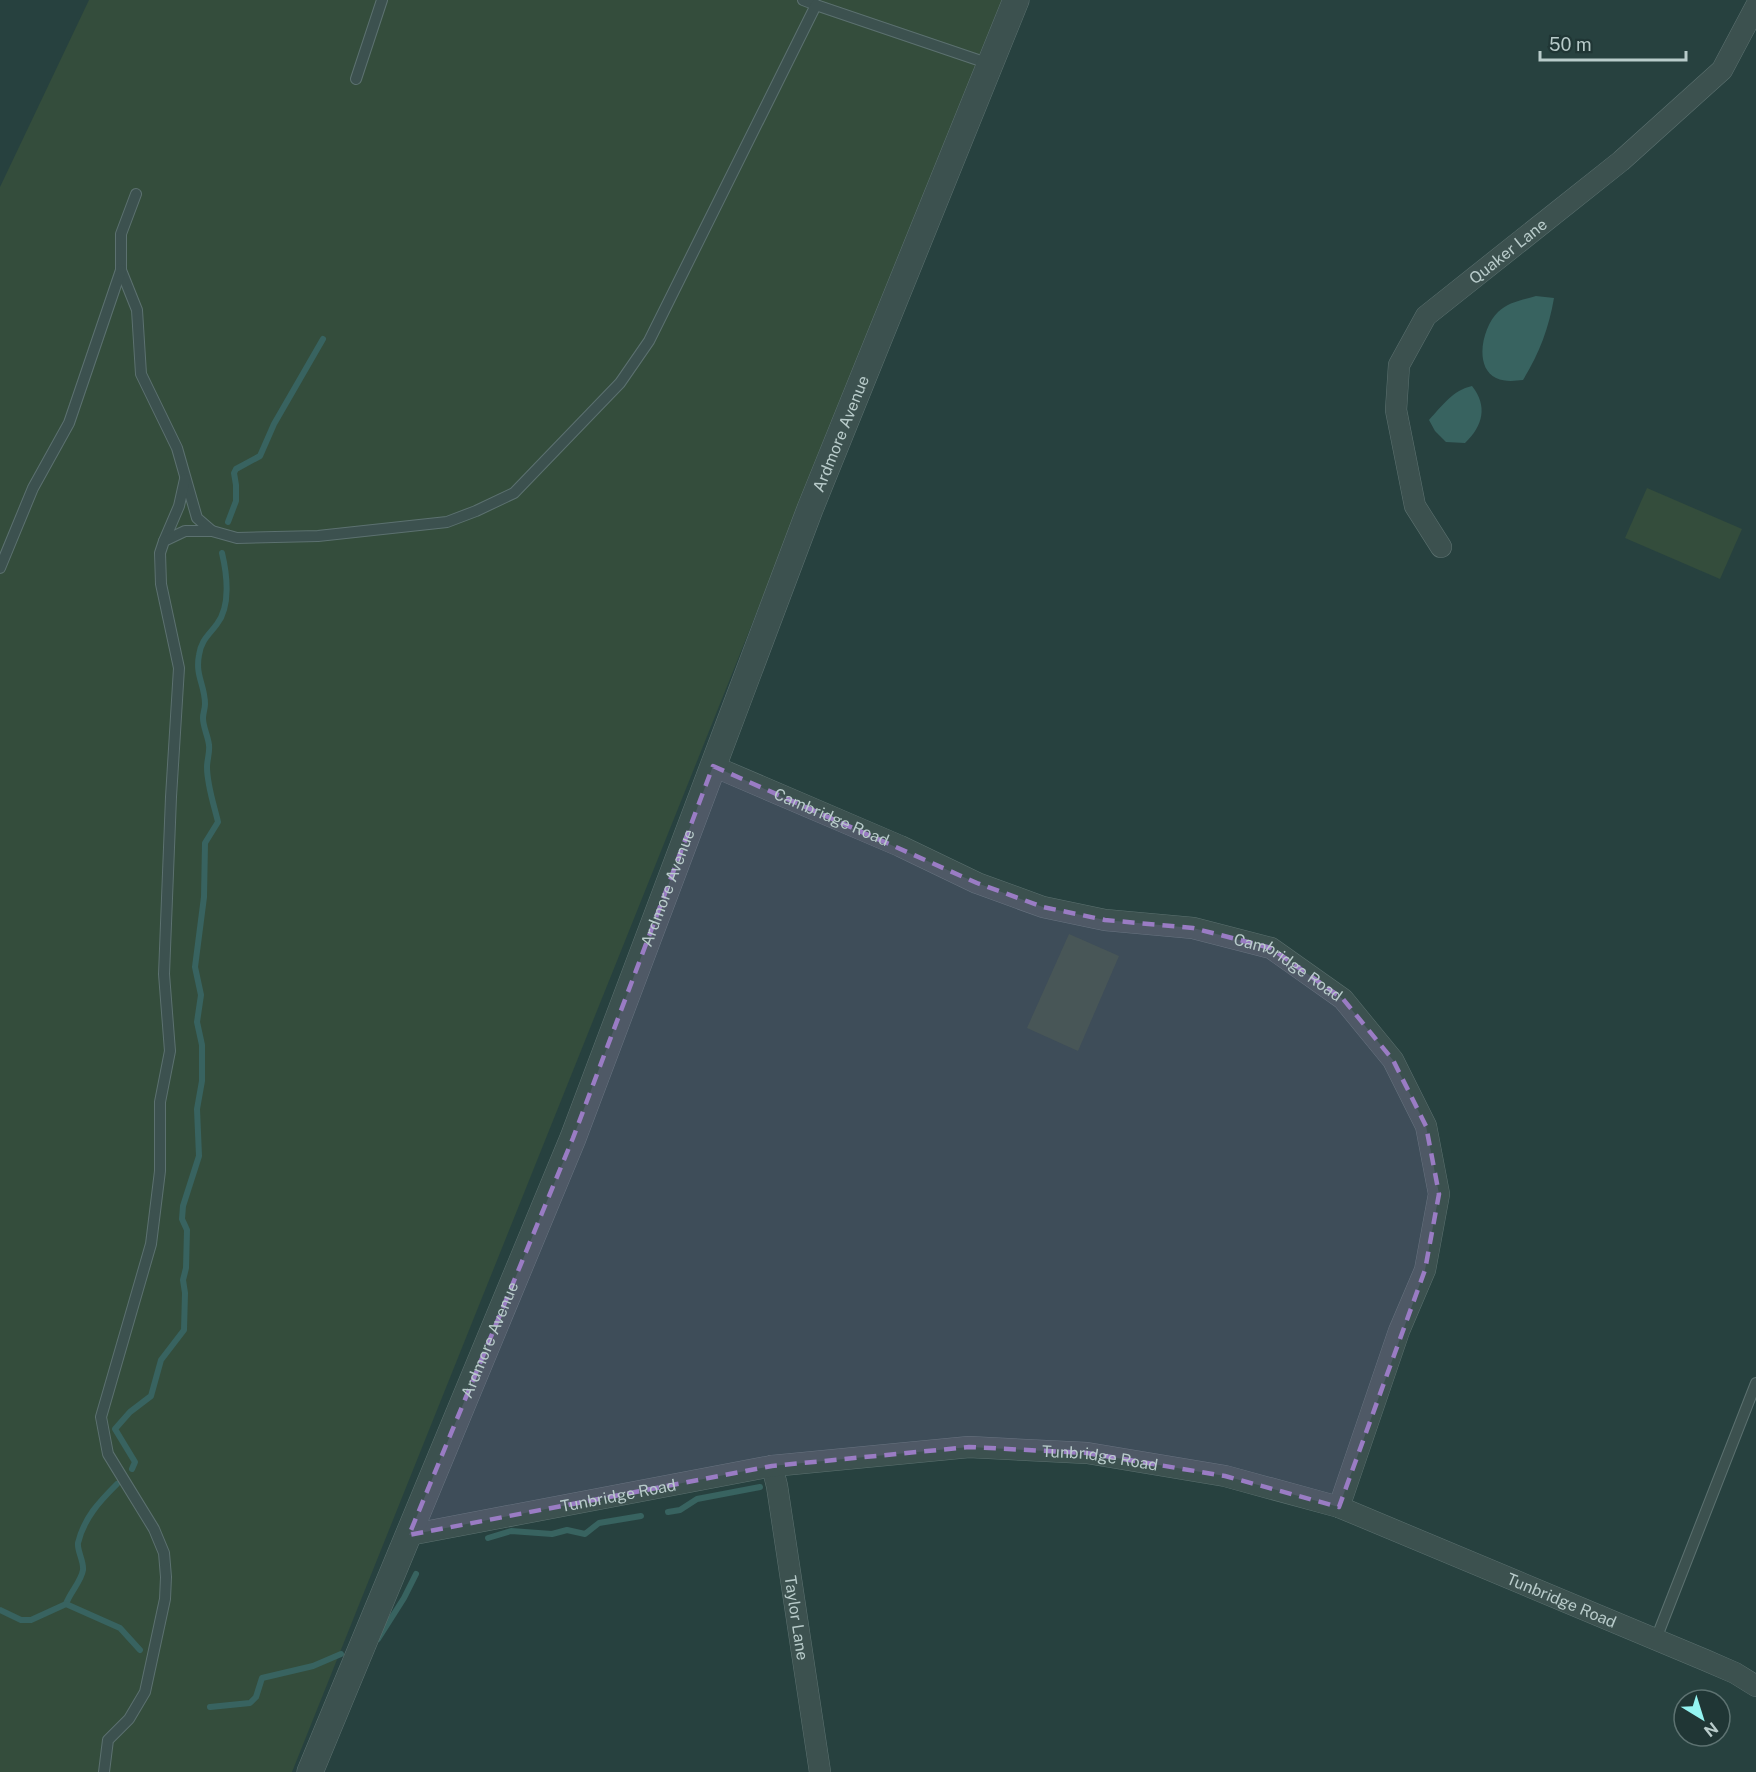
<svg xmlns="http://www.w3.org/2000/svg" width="1756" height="1772" viewBox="0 0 1756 1772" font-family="'Public Sans',sans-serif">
<rect width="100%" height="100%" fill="#27413f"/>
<g fill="#344d3c">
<path d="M89,0h913l-710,1772h-292v-1585z"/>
<path d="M1647,488l95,41 -22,50 -95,-41z"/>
<path d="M1069,934l50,22 -41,95 -51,-23z"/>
</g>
<g fill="#386360">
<path d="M1536,296l18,2c-5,30 -15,56 -31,82 -9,1 -18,2 -27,-2 -23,-11 -13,-52 2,-66 10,-10 24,-12 38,-16z"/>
<path d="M1472,386c16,20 11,40 -7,57l-19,-1 -11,-11 -6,-11c13,-14 24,-30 43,-34z"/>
</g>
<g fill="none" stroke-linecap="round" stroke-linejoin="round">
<g stroke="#386360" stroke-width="6">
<path d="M228,522l8,-21v-16l-2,-12 2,-4 24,-13 14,-32 49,-85"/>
<path d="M132,1469l3,-7 -20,-33 15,-17 21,-16 10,-36 23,-30 1,-37 -2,-13 3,-12 1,-38 -5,-11 1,-13 16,-50 -2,-47 5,-28v-36l-5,-23 4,-27 -6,-28 9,-70 1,-54 13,-21c-4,-17 -11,-37 -11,-55 0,-7 3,-15 2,-22 -1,-9 -6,-18 -6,-27 0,-5 2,-9 2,-14 0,-19 -10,-28 -6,-49 2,-15 10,-20 18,-31 14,-18 10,-50 5,-71"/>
<path d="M668,1512l12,-2 17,-11 63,-12"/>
<path d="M488,1538l23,-7 41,3 15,-4 18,4 14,-11 42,-7"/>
<path d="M66,1604c4,-12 15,-22 17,-34 1,-9 -6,-19 -5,-27 6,-25 21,-41 39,-59"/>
<path d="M0,1610l21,10h10l35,-16 54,24 20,22"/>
<path d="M378,1639l26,-41 12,-24"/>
<path d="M210,1707l40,-4 6,-6 6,-19 51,-12 28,-12"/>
</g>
<defs>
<g id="service">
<path d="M803,0l13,5"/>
<path d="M356,79l26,-79"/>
<path d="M136,194l-15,40v36l16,40 4,64 36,74 20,70 15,13"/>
<path d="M164,541l15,-35 6,-27"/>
<path d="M0,568l33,-80 36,-65 52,-153"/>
<path d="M1656,1639l100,-256"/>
<path d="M104,1772l4,-32 21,-21 16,-27 20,-93 1,-22 -2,-24 -10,-24 -46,-75 -7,-37 50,-173 9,-73v-69l10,-51 -6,-77 7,-177 8,-129 -18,-84 -1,-31 4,-12 21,-10h27l25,7 81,-2 129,-14 29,-11 38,-18 106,-110 29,-42 167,-336 162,55"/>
</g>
<g id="minor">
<path id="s1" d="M1441,547l-26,-41 -19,-96 3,-45 27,-49 195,-155 101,-91 34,-64"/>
<path id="s2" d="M713,766l187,80 77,37 66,24 62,13 88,8 78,20 72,51 50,61 33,66 13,68 -14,76 -26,61 -60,176"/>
<path id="s3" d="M772,1466l5,20 43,286"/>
<path id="s4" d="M409,1535l363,-69 197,-19 118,6 138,23 114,31 366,153 30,13 21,13"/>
</g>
<g id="tertiary">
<path id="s5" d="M310,1772l263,-634 237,-629 206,-509"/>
</g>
</defs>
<use href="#service" stroke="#5c7170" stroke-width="12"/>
<use href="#minor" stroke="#5c7170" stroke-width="22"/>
<use href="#tertiary" stroke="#5c7170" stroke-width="27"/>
<use href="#service" stroke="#3c514f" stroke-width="10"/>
<use href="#minor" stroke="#3c514f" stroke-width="21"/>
<use href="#tertiary" stroke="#3c514f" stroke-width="26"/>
</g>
<path fill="#9a7cc4" fill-opacity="0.2" stroke="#9a7cc4" stroke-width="4.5" stroke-dasharray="12 8" stroke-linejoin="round" d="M713,766l264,117 66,24 62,13 88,8 78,20 72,51 50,61 33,66 13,68 -14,76 -86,237 -114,-31 -138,-23 -118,-6 -197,19 -363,69 164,-397z"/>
<g text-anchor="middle" stroke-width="5" stroke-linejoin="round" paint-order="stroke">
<g font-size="16" fill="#b8cbca" stroke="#203635">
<text dy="6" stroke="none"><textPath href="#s1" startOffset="352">Quaker Lane</textPath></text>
<text dy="6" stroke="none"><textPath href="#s5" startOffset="1440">Ardmore Avenue</textPath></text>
<text dy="6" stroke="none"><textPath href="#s2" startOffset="129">Cambridge Road</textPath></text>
<text dy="6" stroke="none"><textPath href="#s5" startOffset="954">Ardmore Avenue</textPath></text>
<text dy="6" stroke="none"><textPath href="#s2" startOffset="615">Cambridge Road</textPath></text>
<text dy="6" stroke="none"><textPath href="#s5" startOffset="468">Ardmore Avenue</textPath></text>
<text dy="6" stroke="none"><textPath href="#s4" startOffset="699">Tunbridge Road</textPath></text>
<text dy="6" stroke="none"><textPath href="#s4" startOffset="213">Tunbridge Road</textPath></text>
<text dy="6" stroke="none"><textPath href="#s4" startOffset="1185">Tunbridge Road</textPath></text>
<text dy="6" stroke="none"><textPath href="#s3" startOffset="154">Taylor Lane</textPath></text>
</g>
</g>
<g transform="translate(1702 1718) rotate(142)"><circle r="28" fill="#203635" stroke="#5d7271" stroke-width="1.5"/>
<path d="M0-4.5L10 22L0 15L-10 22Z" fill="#94f4f1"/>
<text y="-9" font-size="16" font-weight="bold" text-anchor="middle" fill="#b8cbca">N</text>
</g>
<path d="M1540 51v9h146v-9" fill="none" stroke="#b8cbca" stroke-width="3"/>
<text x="1549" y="51" font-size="18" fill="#b8cbca" stroke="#203635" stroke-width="4.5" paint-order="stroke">50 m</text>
</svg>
